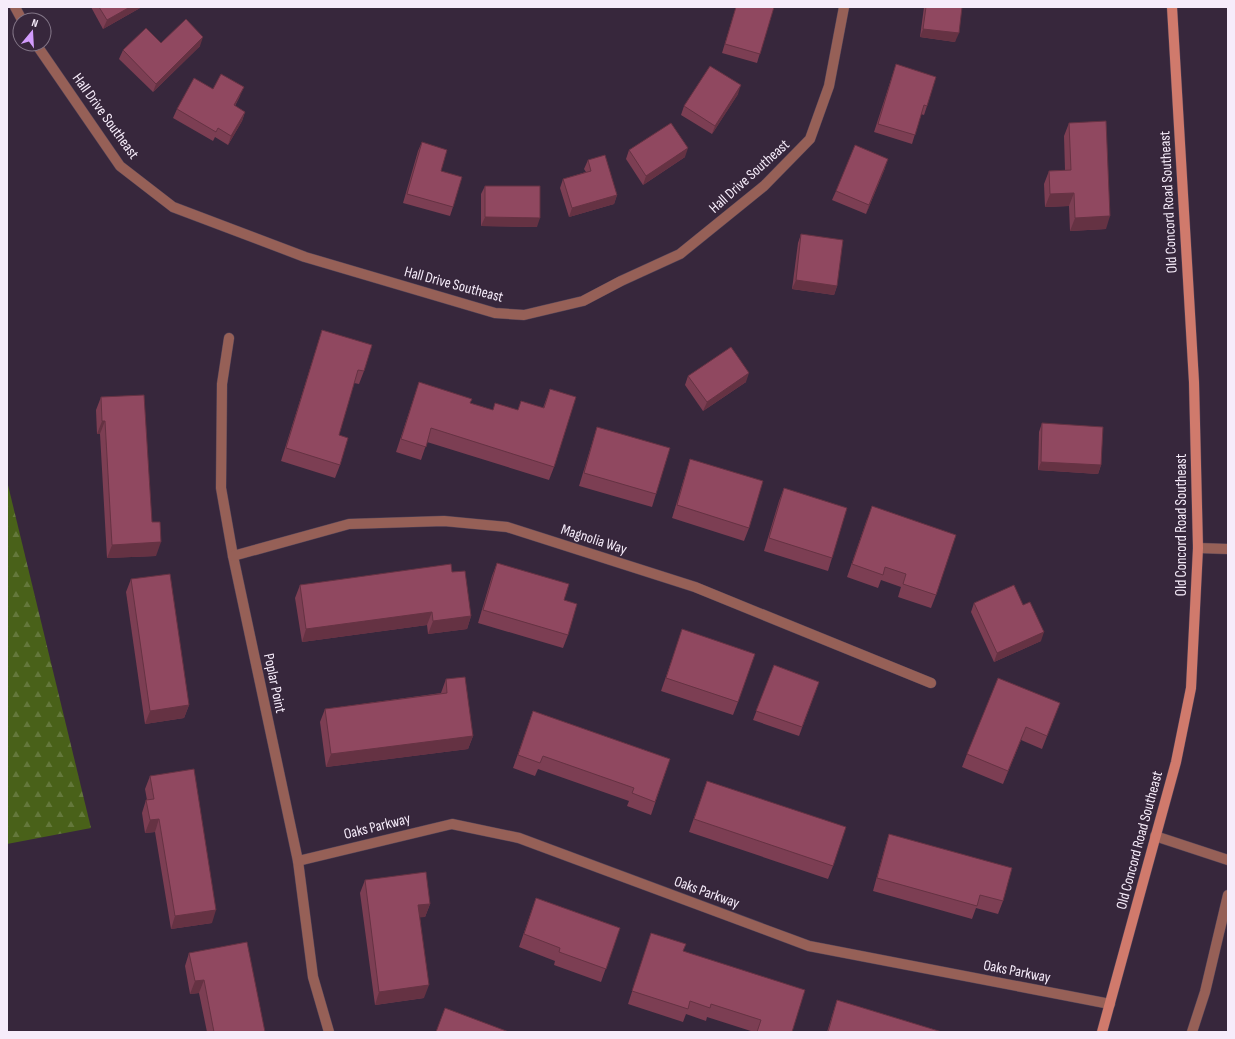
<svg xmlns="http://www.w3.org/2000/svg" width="1235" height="1039" viewBox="0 0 1235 1039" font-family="'Sofia Sans Condensed',sans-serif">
<defs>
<pattern id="forest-firs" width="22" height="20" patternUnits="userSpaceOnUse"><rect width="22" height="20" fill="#496119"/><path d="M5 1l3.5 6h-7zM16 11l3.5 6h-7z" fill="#64783b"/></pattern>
</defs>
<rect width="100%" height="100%" fill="#37273c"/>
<path fill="url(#forest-firs)" d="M7,481l84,347 -84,16z"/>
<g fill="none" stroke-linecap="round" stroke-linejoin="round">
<defs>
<path id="lane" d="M1192,1032l13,-40 23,-97"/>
<g id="street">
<path d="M15,7l7,13"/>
<path d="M36,44l84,122 53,41 132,50 190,56 29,2 59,-14 38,-20 59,-27 84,-68 46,-47 19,-53 15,-79"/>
<path d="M229,338l-7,46 -1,104 12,68 65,305 15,116 16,55"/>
<path d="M1198,548l30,1"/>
<path d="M233,556l116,-32 95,-3 63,6 188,60 236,96"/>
<path d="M1155,836l73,24"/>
<path d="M298,861l154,-37 67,14 290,108 301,58"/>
</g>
<path id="secondary" d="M1102,1032l74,-270 15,-74 7,-140 -4,-166 -22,-375"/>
</defs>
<use href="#lane" stroke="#524357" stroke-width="11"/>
<use href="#street" stroke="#524357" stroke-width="11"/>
<use href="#secondary" stroke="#524357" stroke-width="11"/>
<use href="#lane" stroke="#966057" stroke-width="10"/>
<use href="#street" stroke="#966057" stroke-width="10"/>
<use href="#secondary" stroke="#d07a6c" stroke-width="10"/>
</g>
<g fill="#7c3e53">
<path d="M91,7h50l-1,1 -37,21z"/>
<path d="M736,7h38l-17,56 -35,-10z"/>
<path d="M924,7h38l-7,35 -35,-5z"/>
<path d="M161,43l39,3 -47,46 -34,-33 4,-9z"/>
<path d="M896,64l31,42 -3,9 -3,-1 -9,30 -38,-12z"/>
<path d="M213,89l27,7 -5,10 10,6 -3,9 -14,24 -13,-8 -2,4 -40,-23 4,-9z"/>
<path d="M738,94l-26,40 -31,-19 3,-9z"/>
<path d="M1069,123l37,106 -36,2 -1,-25 -24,1 -1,-23 5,-13 16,-1 -1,-34z"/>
<path d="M422,142l19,29 12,36 -3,9 -47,-13 15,-52z"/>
<path d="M629,150l56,7 -42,28 -17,-26z"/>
<path d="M588,160l29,35 -3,9 -45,13 -9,-29 3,-9 23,-7 -2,-3z"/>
<path d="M885,168l-19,46 -34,-14 4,-9z"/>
<path d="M485,186l52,41 -56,-1v-32z"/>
<path d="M801,234l36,52 -3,9 -42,-6 6,-46z"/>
<path d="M322,330l42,41 -5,13 -5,-1 -15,52 1,30 -5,13 -54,-17 37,-118z"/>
<path d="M688,376l58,6 -43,29 -18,-26z"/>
<path d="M419,382l51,21 23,7h25l3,-9 22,7 7,-19 4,78 -5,13 -122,-38 -6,18 -25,-8z"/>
<path d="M101,397l51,125 4,34 -49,2 -7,-124h-3l-1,-24z"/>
<path d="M1042,423l59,42 -3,9 -60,-4 1,-38z"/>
<path d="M597,427l59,67 -4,13 -73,-21 14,-46z"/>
<path d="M690,459l59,69 -5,13 -72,-23 14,-46z"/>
<path d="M784,488l48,70 -4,13 -64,-20 15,-50z"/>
<path d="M867,519l69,76 -5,13 -33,-11 3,-10 -20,-7 -3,8 -31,-11z"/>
<path d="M497,563l67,37 4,35 -5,13 -85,-25 14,-47z"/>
<path d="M452,572l19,44 -4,13 -39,5 -1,-9 -125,17 -7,-44 5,-13z"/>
<path d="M131,579l58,126 -5,13 -39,6 -19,-132z"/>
<path d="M974,603l67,38 -47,21 -23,-50z"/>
<path d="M678,642l60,60 -5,13 -72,-24z"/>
<path d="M774,665l45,17 -20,54 -46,-16z"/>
<path d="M446,679l27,57 -5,13 -142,18 -6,-45 5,-13 116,-16z"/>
<path d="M1060,703l-18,46 -21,-9 -18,44 -41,-17 5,-13z"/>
<path d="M533,711l137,48 -19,56 -24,-9 2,-5 -91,-32 -3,7 -22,-8z"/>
<path d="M150,776l62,147 -41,6 -16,-97 -10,1 -3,-20 4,-13h1l-2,-11z"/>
<path d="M707,781l126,85 -5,13 -139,-47z"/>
<path d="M889,834l114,67 -5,13 -22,-6 -4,11 -99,-28 12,-44z"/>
<path d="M365,880l65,24 -5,13h-5l4,81 -49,7 -15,-112z"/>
<path d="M536,898l84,30 -19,54 -47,-17 1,-4 -36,-14z"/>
<path d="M651,933l32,18 109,81h-38l-47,-15 -1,4 -20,-7 -3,8 -55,-18z"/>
<path d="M189,953l76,79h-58l-8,-39 -9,1 -5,-28z"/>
<path d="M837,1000l105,32h-115z"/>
</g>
<g fill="#653243">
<path d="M130,7h11l-1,1 -37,21 4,-9z"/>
<path d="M923,29l36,4 -4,9 -35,-5z"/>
<path d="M203,37l-3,9 -47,46 3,-8z"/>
<path d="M741,85l-3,9 -26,40 3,-8z"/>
<path d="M244,87l-4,9 -10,18 4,-9z"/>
<path d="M245,112l-3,9 -14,24 3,-9z"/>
<path d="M688,148l-3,9 -42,28 3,-9z"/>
<path d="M888,159l-3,9 -19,46 3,-9z"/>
<path d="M1074,193l-5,13 -24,1 5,-13z"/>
<path d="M617,195l-3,9 -45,13 3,-9z"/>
<path d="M1110,216l-4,13 -36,2 5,-13z"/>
<path d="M485,217l55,1 -3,9 -56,-1z"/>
<path d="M796,280l41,6 -3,9 -42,-6z"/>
<path d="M749,373l-3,9 -43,29 4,-9z"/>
<path d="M102,421h3l-5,13h-3z"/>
<path d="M1041,462l60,3 -3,9 -60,-4z"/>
<path d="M161,542l-5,14 -49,2 5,-13z"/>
<path d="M432,612l-5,13 -125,17 4,-13z"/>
<path d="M471,616l-4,13 -39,5 5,-13z"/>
<path d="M1044,632l-3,9 -47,21 3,-9z"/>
<path d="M189,705l-5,13 -39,6 5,-13z"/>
<path d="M1026,727l-5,13 -18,44 5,-13z"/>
<path d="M473,736l-5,13 -142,18 5,-13z"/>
<path d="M159,819l-4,13 -10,1 5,-13z"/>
<path d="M430,904l-5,13 -11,1 4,-13z"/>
<path d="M216,910l-4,13 -41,6 4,-13z"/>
<path d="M204,980l-5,13 -9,1 5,-13z"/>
<path d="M429,985l-5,13 -49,7 4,-13z"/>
</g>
<g fill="#904860" stroke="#653243">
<path d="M99,7h31l-23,13z"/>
<path d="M736,7h38l-14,47 -35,-10z"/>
<path d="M926,7h36l-3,26 -36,-4z"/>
<path d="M186,19l17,18 -47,47 -33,-34 23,-22 15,15z"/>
<path d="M896,64l40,13 -9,29 -3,-1 -9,30 -37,-11z"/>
<path d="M710,66l31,19 -26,41 -31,-20z"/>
<path d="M221,74l23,13 -10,18 11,7 -14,24 -13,-8 -2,4 -39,-23 17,-31 19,11z"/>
<path d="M1106,121l4,95 -35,2 -1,-25 -24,1 -1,-23 22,-1 -2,-47z"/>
<path d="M671,123l17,25 -42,28 -17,-26z"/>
<path d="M422,142l25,8 -6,21 21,6 -9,30 -46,-13z"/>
<path d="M855,145l33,14 -19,46 -33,-14z"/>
<path d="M605,155l12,40 -45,13 -9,-29 28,-8 -3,-11z"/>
<path d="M485,186h55v32l-55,-1z"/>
<path d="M801,234l42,6 -6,46 -41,-6z"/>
<path d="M322,330l50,15 -8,26 -6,-1 -19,65 9,3 -8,27 -54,-17z"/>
<path d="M731,347l18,26 -42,29 -19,-26z"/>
<path d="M419,382l53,17 -2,4 23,7 2,-7 23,7 3,-9 23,7 6,-19 26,8 -22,70 -123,-39 -5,19 -25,-8z"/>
<path d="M144,395l8,127h8l1,20 -49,3 -7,-124h-3l-1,-24z"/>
<path d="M1042,423l61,4 -2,38 -60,-3z"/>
<path d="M597,427l73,21 -14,46 -72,-21z"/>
<path d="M690,459l73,22 -14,47 -72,-23z"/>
<path d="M784,488l63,20 -15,50 -63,-20z"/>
<path d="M872,506l84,29 -20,60 -33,-11 3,-10 -21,-7 -2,8 -31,-11z"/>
<path d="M497,563l72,21 -5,16 13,4 -9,31 -85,-25z"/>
<path d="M451,564l1,8 13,-1 6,45 -38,5 -1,-9 -126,17 -6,-44z"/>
<path d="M170,574l19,131 -39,6 -19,-132z"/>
<path d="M1014,585l9,20 7,-3 14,30 -47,21 -23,-50z"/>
<path d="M682,629l73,25 -17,48 -72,-24z"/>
<path d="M774,665l45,17 -17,45 -46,-16z"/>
<path d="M465,677l8,59 -142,18 -6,-45 122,-16 -1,-14z"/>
<path d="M998,678l62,25 -13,33 -21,-9 -18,44 -41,-17z"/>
<path d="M533,711l137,48 -15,43 -23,-9 2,-5 -91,-32 -3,7 -22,-8z"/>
<path d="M194,769l22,141 -41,6 -16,-97 -9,1 -4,-20 8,-1 -4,-23z"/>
<path d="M707,781l139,46 -13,39 -139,-47z"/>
<path d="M889,834l123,34 -9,33 -23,-6 -3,11 -100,-28z"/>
<path d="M426,872l4,32 -12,1 11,80 -50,7 -14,-112z"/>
<path d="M536,898l84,30 -14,41 -47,-17 1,-4 -36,-14z"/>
<path d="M651,933l35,11 -3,7 122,39 -13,42h-35l4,-12 -50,-16 -1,4 -20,-7 -2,8 -56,-18z"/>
<path d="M247,942l18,90h-51l-10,-52 -9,1 -6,-28z"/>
<path d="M837,1000l105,32h-114z"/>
<path d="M445,1008l64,24h-73z"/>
</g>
<g text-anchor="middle" stroke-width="3" stroke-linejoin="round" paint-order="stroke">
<g font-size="15" fill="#f6ecfa" stroke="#37273c">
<text transform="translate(106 116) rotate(54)" y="5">Hall Drive Southeast</text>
<text transform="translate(749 176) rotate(-42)" y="5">Hall Drive Southeast</text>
<text transform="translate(1168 202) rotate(-93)" y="5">Old Concord Road Southeast</text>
<text transform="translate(454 284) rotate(15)" y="5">Hall Drive Southeast</text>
<text transform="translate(1181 525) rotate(-90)" y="5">Old Concord Road Southeast</text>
<text transform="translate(594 539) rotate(18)" y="5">Magnolia Way</text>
<text transform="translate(275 683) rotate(78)" y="5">Poplar Point</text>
<text transform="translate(377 826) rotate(-14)" y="5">Oaks Parkway</text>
<text transform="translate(1139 840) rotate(-75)" y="5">Old Concord Road Southeast</text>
<text transform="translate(707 892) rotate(20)" y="5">Oaks Parkway</text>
<text transform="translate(1017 971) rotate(11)" y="5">Oaks Parkway</text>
</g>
</g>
<rect width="1235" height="1039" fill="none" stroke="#f6ecfa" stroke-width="16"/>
<g transform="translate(32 32) rotate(18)"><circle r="19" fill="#37273c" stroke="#837688"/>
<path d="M0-3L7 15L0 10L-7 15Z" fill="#d29cfd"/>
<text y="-6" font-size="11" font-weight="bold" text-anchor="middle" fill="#f6ecfa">N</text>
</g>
</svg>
